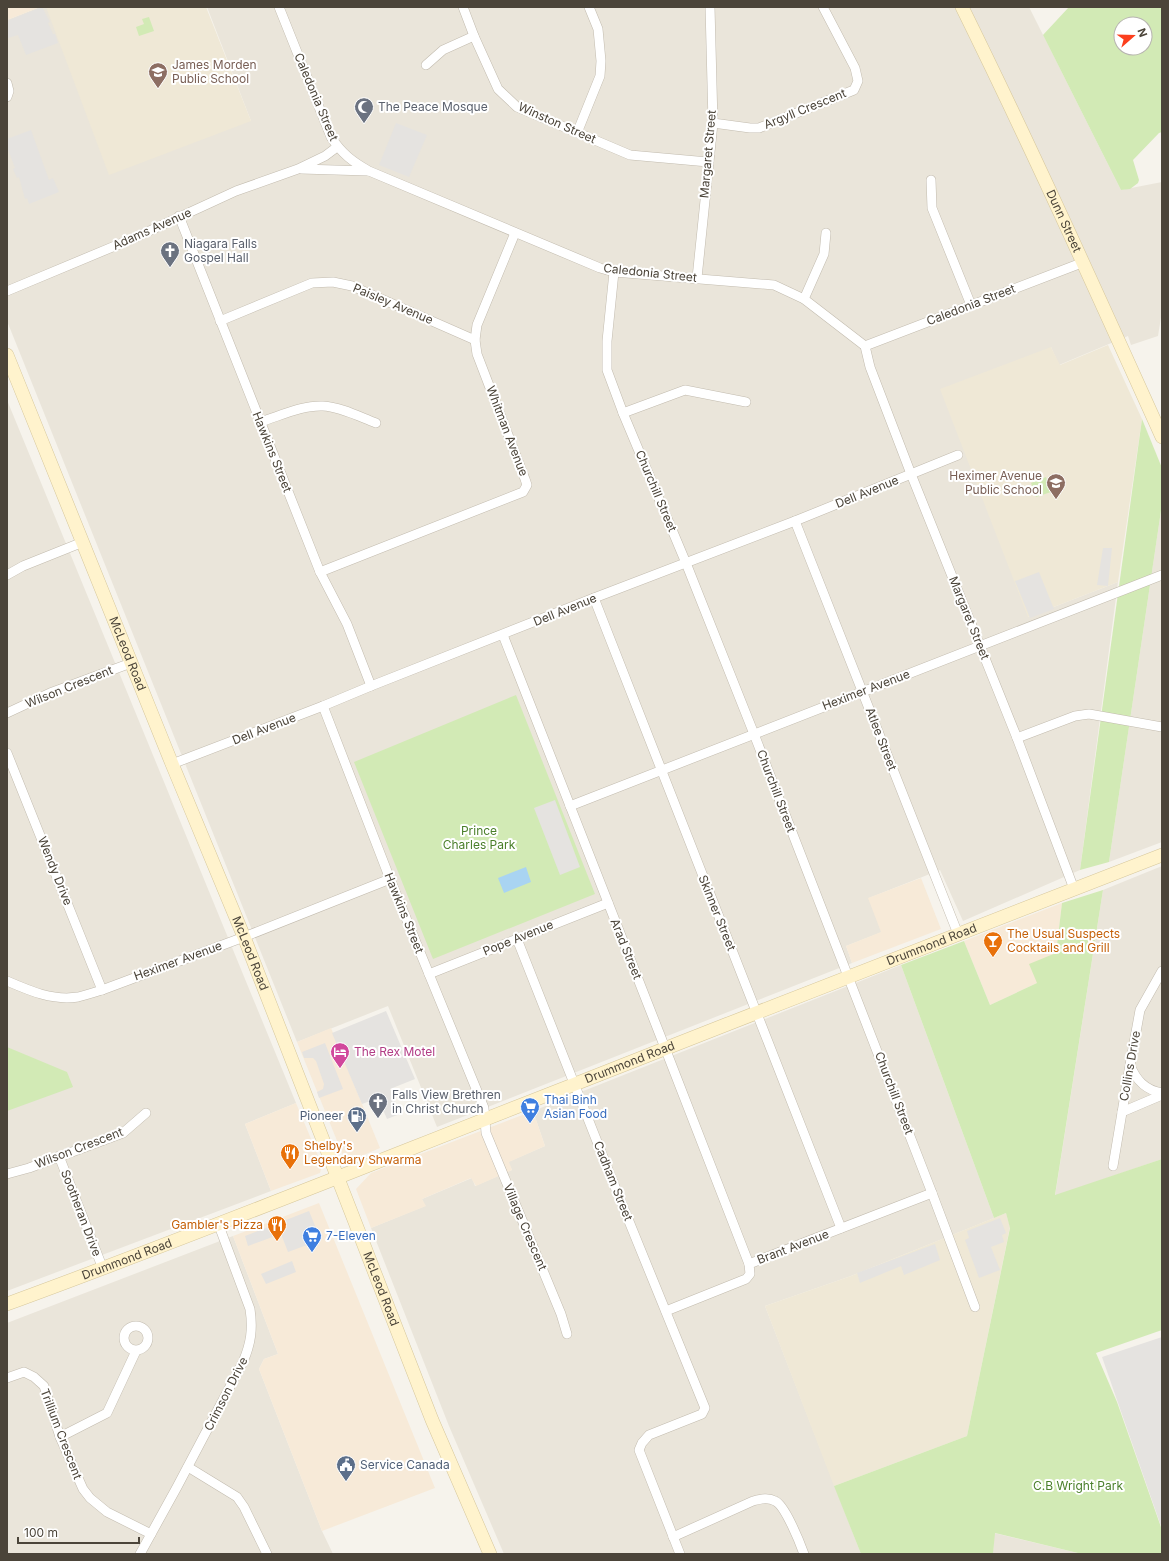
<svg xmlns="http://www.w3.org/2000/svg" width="1169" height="1561" viewBox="0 0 1169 1561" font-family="Inter,sans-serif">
<rect width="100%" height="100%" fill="#f6f3ec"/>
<g fill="#eae5da">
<path d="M40,7h6l205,114 -44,-114h822l92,183 41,-8v129l-4,25 -27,9 -3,-9 -69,29 -8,-18 -23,270 90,-35 -38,288 -117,51 -23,-51 -71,28 13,34 -36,14 6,17 -415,164 -49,-121 -91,36 -290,-721v-301z"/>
<path d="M7,400l289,703 -51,21 26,67 -264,100z"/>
<path d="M1162,504v338l-53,20z"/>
<path d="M1162,866v293l-107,37 48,-306z"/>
<path d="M901,965l93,253 -143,58 -86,30 96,248h-357l-55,-128 -78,-198 54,-22 -3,-7 50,-21 3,8 37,-16 -4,-8 37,-16 -12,-35z"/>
<path d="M233,1236l45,118 -14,5 -5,10 63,162 11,23h-326v-231z"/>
<path d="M994,1533l88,21h-89z"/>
</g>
<g fill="#f7ead8">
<path d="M7,7h33l-33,13z"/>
<path d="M921,878l20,51 -89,34 -6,-17 35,-14 -13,-34z"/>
<path d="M1062,903l-6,50 -19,30 -47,22 -26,-64z"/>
<path d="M331,1028l49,120 -28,12 -8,-2 -47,-116z"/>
<path d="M296,1103l26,62 -2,8 -49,18 -26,-67z"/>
<path d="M533,1111l12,35 -36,16 3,8 -36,16 -5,-8 -49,21 4,7 -55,22 -15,-39 15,-16z"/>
<path d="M319,1203l116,285 -113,43 -63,-162 5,-10 14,-5 -45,-118z"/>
</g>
<g fill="#efe8d6">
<path d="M46,7h160l45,114 -142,54z"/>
<path d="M1108,345l34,74 -24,163 -90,35 -88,-228 111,-42 9,18z"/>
<path d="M1006,1213l4,14 -43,209 -133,50 -69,-180 86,-30z"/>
</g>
<g fill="#d2eab5" fill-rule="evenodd">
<path d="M1069,7h93v125l-3,1 -26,27 6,20 -1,3 -8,6 -9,1 -78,-155zM1121,24h24v24h-24z"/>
<path d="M149,17l5,14 -15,5 -3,-9 8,-3 -2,-5z"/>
<path d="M1142,419l20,49v36l-53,358 -29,8z"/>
<path d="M1046,477l5,15 -15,5 -5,-14z"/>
<path d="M516,695l79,199 -162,65 -79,-197z"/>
<path d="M1103,890l-48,305 107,-36v171l-66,23 21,49 45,128v24h-80l-87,-21 -2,21h-132l-27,-68 133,-50 43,-208 -4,-15 -12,5 -93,-253 63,-24 26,64 47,-22 -8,-19 27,-11 6,-50z"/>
<path d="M7,1047l60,25 6,15 -66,24z"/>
</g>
<g fill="#e5e3e0">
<path d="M42,7l8,15 -2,1 5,11h2l3,9 -32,12 -8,-20 -10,3 -1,-17z"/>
<path d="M396,123l31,12 -18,42 -30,-12z"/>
<path d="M31,130l18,50 4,-2 6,14 -30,12 -2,-6 -2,1 -6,-22 -2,1 -4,-9 2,-1 -8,-21v-8z"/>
<path d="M1103,548h9l-4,38 -11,-1z"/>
<path d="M1039,572l15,37 -24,9 -15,-37z"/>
<path d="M555,800l25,67 -20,8 -26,-67z"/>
<path d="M386,1011l29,68 -25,10 10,25 -13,5 -9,-21 -16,6 -30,-71z"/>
<path d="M325,1043l18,46 -24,9 -2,-6 6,-3 1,-5 -8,-23 -3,-3h-9l-2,-6z"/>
<path d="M309,1211l7,17 -6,3 5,11 -27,10 -7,-18 -33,12 -3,-10z"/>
<path d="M1000,1218l6,15 -4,2 2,7 -13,5 9,23 -21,8 -14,-38 4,-2 -2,-7z"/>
<path d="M935,1244l5,16 -36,15 -3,-9 -41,17 -3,-10z"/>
<path d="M292,1261l4,11 -30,12 -5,-10z"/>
<path d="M1162,1337v192l-60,-172z"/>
</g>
<path fill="#a9d4f2" d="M526,867l5,15 -27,11 -6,-15z"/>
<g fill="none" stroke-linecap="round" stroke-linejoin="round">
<defs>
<g id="street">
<path d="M279,7l52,130c11,17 22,25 38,34l231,97 14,4 160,13 30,14 61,47"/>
<path d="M463,7l11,29 24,53 19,18 113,48 78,7"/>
<path d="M426,65l17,-15 31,-14"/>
<path d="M7,83l2,8 -2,6"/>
<path d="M713,123l37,5h9l95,-38 4,-9 -3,-13 -32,-61"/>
<path d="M577,133l23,-57 1,-15 -3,-32 -9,-22"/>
<path d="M301,169l67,2"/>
<path d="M931,180l1,28 39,97"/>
<path d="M179,216l141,356 27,52 24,62"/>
<path d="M614,272l-7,69v29l16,43 63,150 68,171 178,459 43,114"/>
<path d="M697,278l16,-155 -3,-116"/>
<path d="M7,291l127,-53 102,-47 62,-22 27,-13 12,-9"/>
<path d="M804,299l20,-45 2,-21"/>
<path d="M220,321l92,-38 21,-1 19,4 123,54"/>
<path d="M865,346l5,21 41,107 106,264 57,151"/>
<path d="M865,346l219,-84"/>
<path d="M623,413l62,-23 61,12"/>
<path d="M260,422c20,-6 42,-17 63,-16 18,1 37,11 53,17"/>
<path d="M795,521l163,413"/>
<path d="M320,572l203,-80 4,-7 -2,-6 -48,-125 -2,-14 2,-15 38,-92"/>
<path d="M7,575l16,-9 60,-24"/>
<path d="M594,598l247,630"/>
<path d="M503,635c82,209 165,419 246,629l1,10 -4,5 -80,32"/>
<path d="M323,706l67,173 94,229 2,25 75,181 6,20"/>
<path d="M7,713l43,-20 81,-30"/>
<path d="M1017,738l58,-22 14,-2 73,13"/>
<path d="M7,753l95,237"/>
<path d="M172,764l151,-58 48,-20 223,-88 201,-77 163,-66"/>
<path d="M570,806l592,-231"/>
<path d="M517,939l96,243 92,226 -3,6 -53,21 -7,8 -3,7 41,104"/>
<path d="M429,974l179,-71"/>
<path d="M7,981c23,10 46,20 71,16 8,-2 17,-5 24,-7l142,-53 146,-58"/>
<path d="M1130,1065c6,15 15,25 32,28"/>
<path d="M1122,1112l40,-17"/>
<path d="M59,1156l44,113"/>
<path d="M1113,1166l17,-101 10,-55 22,-39"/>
<path d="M7,1174l22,-6 94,-35 23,-20"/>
<path d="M749,1264l183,-71"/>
<circle cx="136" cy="1338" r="12"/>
<path d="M7,1378l17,-6 10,5 10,9 16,51 23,52 7,9 17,14 44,22"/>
<path d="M60,1437l47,-24 29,-62"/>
<path d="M188,1467l49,30 7,10 23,47"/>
<path d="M673,1537l80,-36c8,-2 15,-4 22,0 10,4 25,42 29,53"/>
<path d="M140,1554l37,-67 66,-125c8,-19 10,-33 7,-53l-32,-86"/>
</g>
<g id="secondary">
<path id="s1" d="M962,7c70,142 135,286 200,430"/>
<path id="s2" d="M7,355l165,409 72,173 188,483 58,134"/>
<path id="s3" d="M7,1304c189,-69 376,-145 563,-218 197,-78 395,-154 592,-231"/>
</g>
</defs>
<use href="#street" stroke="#c2bbae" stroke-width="10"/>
<use href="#secondary" stroke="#d6c79b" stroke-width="14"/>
<use href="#street" stroke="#fff" stroke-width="9"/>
<use href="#secondary" stroke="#fff3cd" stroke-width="13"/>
</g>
<defs>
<symbol id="school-pin" viewBox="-11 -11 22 30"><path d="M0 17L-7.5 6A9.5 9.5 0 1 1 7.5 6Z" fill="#8d6e63" stroke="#fff"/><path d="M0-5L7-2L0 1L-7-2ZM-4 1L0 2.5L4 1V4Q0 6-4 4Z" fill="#fff"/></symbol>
<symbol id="mosque-pin" viewBox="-11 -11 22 30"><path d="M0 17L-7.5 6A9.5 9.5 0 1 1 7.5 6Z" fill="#6b7280" stroke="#fff"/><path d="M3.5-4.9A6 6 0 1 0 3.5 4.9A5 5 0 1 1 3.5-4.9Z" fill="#fff"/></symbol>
<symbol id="church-pin" viewBox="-11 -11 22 30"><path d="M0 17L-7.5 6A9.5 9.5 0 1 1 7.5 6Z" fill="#6b7280" stroke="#fff"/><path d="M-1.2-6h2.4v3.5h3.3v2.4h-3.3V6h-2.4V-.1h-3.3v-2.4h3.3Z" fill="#fff"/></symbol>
<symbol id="bar-pin" viewBox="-11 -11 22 30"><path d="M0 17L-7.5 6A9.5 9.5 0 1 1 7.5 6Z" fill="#e8710a" stroke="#fff"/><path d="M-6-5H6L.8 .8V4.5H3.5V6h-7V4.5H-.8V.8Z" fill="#fff"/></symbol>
<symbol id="hotel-pin" viewBox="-11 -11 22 30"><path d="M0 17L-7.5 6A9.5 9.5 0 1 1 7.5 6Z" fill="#d1479c" stroke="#fff"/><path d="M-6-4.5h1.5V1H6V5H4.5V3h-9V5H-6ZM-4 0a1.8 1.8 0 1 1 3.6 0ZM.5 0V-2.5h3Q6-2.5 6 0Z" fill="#fff"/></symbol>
<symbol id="supermarket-pin" viewBox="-11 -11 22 30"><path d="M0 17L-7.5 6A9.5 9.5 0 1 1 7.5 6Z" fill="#3f7fe0" stroke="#fff"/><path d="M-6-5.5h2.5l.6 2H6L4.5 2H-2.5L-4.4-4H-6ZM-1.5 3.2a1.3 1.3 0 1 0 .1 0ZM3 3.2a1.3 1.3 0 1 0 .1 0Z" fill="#fff"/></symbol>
<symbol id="fuel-pin" viewBox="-11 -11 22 30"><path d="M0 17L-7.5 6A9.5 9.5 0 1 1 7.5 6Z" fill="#5c6f8a" stroke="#fff"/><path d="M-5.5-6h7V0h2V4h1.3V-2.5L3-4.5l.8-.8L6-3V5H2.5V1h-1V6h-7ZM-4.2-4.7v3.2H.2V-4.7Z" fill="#fff"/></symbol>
<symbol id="restaurant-pin" viewBox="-11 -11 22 30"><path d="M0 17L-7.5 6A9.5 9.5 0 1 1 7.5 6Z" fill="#e8710a" stroke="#fff"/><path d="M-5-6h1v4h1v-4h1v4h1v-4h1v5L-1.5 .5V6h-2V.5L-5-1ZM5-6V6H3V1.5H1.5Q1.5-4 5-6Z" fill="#fff"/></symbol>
<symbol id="civic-pin" viewBox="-11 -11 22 30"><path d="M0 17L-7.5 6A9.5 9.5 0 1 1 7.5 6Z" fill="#5c6f8a" stroke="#fff"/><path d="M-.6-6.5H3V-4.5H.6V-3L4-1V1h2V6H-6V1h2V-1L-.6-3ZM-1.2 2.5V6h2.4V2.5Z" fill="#fff"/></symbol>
</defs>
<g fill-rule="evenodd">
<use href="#school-pin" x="147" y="61" width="22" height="30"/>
<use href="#mosque-pin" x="353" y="96" width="22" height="30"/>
<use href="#church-pin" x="159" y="240" width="22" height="30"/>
<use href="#school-pin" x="1045" y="472" width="22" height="30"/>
<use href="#bar-pin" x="982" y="930" width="22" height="30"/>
<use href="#hotel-pin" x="329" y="1041" width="22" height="30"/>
<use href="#church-pin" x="367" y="1091" width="22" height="30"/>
<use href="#supermarket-pin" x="519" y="1096" width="22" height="30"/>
<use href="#fuel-pin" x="346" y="1105" width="22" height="30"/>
<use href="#restaurant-pin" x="279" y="1142" width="22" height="30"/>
<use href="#restaurant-pin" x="266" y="1214" width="22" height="30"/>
<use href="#supermarket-pin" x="301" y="1225" width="22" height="30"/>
<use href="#civic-pin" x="335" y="1454" width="22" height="30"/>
</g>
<g text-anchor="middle" stroke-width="4" stroke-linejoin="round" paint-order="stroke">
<g font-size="12" fill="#785e54" stroke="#fff" text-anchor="start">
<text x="172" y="69">James Morden<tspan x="172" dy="14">Public School</tspan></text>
<text x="1042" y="480" text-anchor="end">Heximer Avenue<tspan x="1042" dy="14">Public School</tspan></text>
</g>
<g font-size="12" fill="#4b4439" stroke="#fff">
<text transform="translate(316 97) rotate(67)" y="4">Caledonia Street</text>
<text transform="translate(805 109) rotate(-22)" y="4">Argyll Crescent</text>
<text transform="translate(557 123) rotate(24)" y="4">Winston Street</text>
<text transform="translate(708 154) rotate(-85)" y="4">Margaret Street</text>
<text dy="4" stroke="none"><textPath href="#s1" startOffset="237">Dunn Street</textPath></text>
<text transform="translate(152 229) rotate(-24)" y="4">Adams Avenue</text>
<text transform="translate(650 273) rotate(6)" y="4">Caledonia Street</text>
<text transform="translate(393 304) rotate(23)" y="4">Paisley Avenue</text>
<text transform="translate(971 305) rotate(-21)" y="4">Caledonia Street</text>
<text transform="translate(507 431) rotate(69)" y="4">Whitman Avenue</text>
<text transform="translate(272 452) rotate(68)" y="4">Hawkins Street</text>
<text transform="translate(656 491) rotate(67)" y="4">Churchill Street</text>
<text transform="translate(867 492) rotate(-22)" y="4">Dell Avenue</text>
<text transform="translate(565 610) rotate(-22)" y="4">Dell Avenue</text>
<text transform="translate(969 618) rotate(68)" y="4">Margaret Street</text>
<text dy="4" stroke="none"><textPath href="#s2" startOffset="322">McLeod Road</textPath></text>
<text transform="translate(69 687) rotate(-22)" y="4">Wilson Crescent</text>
<text transform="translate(866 690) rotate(-21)" y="4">Heximer Avenue</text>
<text transform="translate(264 729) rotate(-21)" y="4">Dell Avenue</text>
<text transform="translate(881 739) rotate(69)" y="4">Atlee Street</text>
<text transform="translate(776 791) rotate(69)" y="4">Churchill Street</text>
<text transform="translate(55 871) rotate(68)" y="4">Wendy Drive</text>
<text transform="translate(404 913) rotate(68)" y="4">Hawkins Street</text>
<text transform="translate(717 913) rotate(68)" y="4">Skinner Street</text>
<text transform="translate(518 938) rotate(-22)" y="4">Pope Avenue</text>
<text dy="4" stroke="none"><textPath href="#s3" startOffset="992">Drummond Road</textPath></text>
<text transform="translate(626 949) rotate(68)" y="4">Arad Street</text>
<text dy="4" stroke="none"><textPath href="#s2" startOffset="646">McLeod Road</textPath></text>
<text transform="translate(178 961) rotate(-20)" y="4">Heximer Avenue</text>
<text dy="4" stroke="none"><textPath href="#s3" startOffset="668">Drummond Road</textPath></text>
<text transform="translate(1130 1066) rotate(-80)" y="4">Collins Drive</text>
<text transform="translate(894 1093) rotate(69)" y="4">Churchill Street</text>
<text transform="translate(79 1148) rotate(-21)" y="4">Wilson Crescent</text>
<text transform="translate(613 1181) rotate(68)" y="4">Cadham Street</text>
<text transform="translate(81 1213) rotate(69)" y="4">Sootheran Drive</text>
<text transform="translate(525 1227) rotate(67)" y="4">Village Crescent</text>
<text transform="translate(793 1247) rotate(-21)" y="4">Brant Avenue</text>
<text dy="4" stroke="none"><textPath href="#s3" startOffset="128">Drummond Road</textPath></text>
<text dy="4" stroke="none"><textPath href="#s2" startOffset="1006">McLeod Road</textPath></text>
<text transform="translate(226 1394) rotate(-63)" y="4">Crimson Drive</text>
<text transform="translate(61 1434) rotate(69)" y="4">Trillium Crescent</text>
</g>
<g font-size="12" fill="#5b616d" stroke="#fff" text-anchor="start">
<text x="378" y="111">The Peace Mosque</text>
<text x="184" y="248">Niagara Falls<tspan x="184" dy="14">Gospel Hall</tspan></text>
<text x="392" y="1099">Falls View Brethren<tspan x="392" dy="14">in Christ Church</tspan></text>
</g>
<g font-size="12" fill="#4a7f2a" stroke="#fff">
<text x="479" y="835">Prince<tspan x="479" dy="14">Charles Park</tspan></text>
<text x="1078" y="1490">C.B Wright Park</text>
</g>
<g font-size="12" fill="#c56008" stroke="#fff" text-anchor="start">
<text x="1007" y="938">The Usual Suspects<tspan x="1007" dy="14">Cocktails and Grill</tspan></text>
<text x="304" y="1150">Shelby's<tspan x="304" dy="14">Legendary Shwarma</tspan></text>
<text x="263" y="1229" text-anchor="end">Gambler's Pizza</text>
</g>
<g font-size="12" fill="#b23c85" stroke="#fff" text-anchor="start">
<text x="354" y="1056">The Rex Motel</text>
</g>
<g font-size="12" fill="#366cbe" stroke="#fff" text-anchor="start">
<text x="544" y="1104">Thai Binh<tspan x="544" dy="14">Asian Food</tspan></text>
<text x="326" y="1240">7-Eleven</text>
</g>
<g font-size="12" fill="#4e5e75" stroke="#fff" text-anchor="end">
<text x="343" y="1120">Pioneer</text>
<text x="360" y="1469" text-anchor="start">Service Canada</text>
</g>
</g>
<rect width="1169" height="1561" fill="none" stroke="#4b4439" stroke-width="16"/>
<g transform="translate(1133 36) rotate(70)"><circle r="19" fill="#ffffff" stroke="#b7b4b0"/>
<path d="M0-3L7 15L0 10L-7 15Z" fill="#fc3f1d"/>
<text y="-6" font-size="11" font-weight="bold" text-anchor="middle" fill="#4b4439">N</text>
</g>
<path d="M18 1537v6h121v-6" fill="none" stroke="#4b4439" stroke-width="2"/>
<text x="24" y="1537" font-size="12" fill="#4b4439" stroke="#ffffff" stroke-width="3" paint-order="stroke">100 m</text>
</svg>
